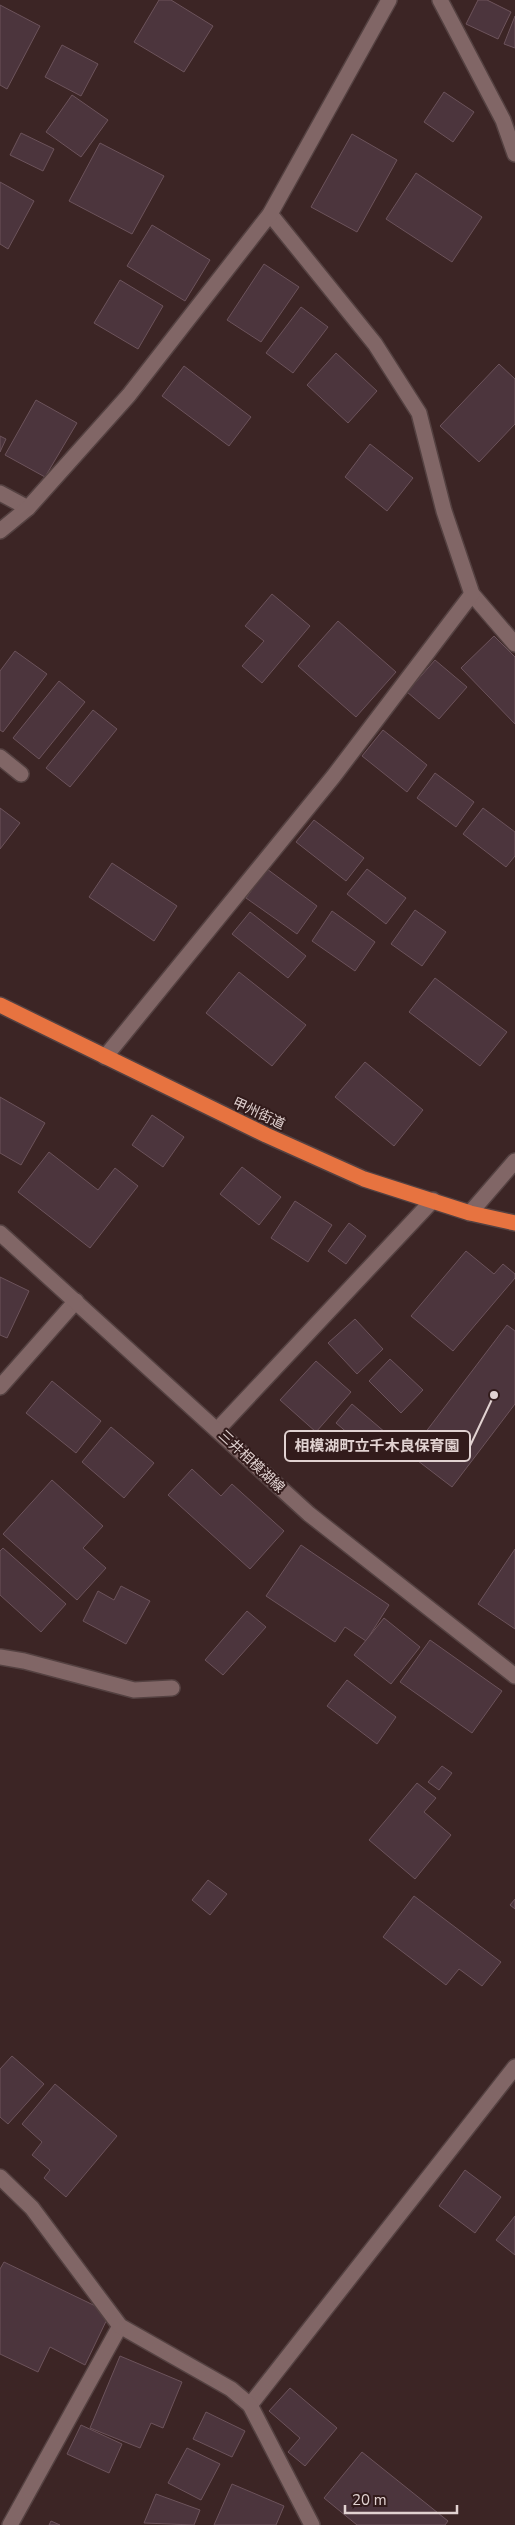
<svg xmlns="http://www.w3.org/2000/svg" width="515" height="2525" viewBox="0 0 515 2525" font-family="'Nunito Sans','Noto Sans JP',sans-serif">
<rect width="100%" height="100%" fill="#3c2525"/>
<g fill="#4c353d" stroke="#6c535b">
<path d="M159,0h12l42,26 -29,46 -50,-30z"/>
<path d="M478,0h9l24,12 -13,27 -32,-15z"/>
<path d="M0,5l40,21 -33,63 -7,-4z"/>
<path d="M515,16v32l-11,-4z"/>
<path d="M62,45l36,19 -17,32 -36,-19z"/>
<path d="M444,92l30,20 -21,30 -29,-20z"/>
<path d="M72,95l36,25 -27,37 -35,-25z"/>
<path d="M21,133l33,16 -11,22 -33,-16z"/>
<path d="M352,134l45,26 -40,72 -46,-25z"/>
<path d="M100,143l64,33 -32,58 -63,-33z"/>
<path d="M416,173l66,44 -30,45 -66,-43z"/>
<path d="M0,182l34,19 -26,48 -8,-5z"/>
<path d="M152,225l58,35 -25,41 -58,-35z"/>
<path d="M264,264l35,23 -38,55 -34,-22z"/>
<path d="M120,280l43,26 -25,43 -44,-26z"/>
<path d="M301,307l27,20 -35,46 -27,-20z"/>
<path d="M336,353l41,38 -29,32 -41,-38z"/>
<path d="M499,364l16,15v45l-36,38 -39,-36z"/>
<path d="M184,366l67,51 -22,29 -67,-50z"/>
<path d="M36,400l41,23 -32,54 -40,-22z"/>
<path d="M0,436l6,3 -6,13z"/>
<path d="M370,444l43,34 -26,33 -42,-34z"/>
<path d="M272,594l38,32 -48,57 -20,-17 22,-25 -19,-15z"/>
<path d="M338,621l58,51 -40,45 -58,-51z"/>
<path d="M494,636l21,21v67l-54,-56z"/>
<path d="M15,651l32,23 -44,58 -3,-2v-59z"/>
<path d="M435,660l32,27 -28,32 -32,-27z"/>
<path d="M59,681l26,21 -46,57 -26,-21z"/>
<path d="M93,710l24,19 -47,58 -24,-19z"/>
<path d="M383,730l44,35 -20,27 -45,-36z"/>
<path d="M435,773l39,29 -18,25 -39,-29z"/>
<path d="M0,808l20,15 -20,26z"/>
<path d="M483,808l32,24v24l-9,11 -43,-33z"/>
<path d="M314,820l50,38 -18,23 -50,-39z"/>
<path d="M112,863l65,43 -23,35 -65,-44z"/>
<path d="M267,869l50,37 -20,28 -51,-36z"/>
<path d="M367,869l39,29 -20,26 -39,-30z"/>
<path d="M415,910l31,22 -24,34 -31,-22z"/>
<path d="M332,911l43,31 -20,29 -43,-30z"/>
<path d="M250,912l56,44 -18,22 -56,-44z"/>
<path d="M239,972l67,53 -34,41 -66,-53z"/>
<path d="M435,978l72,54 -27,34 -71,-54z"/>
<path d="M365,1062l58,48 -29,36 -59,-49z"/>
<path d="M0,1097l45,26 -24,42 -21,-12z"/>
<path d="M152,1115l32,22 -21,30 -31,-22z"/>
<path d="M49,1152l49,38 17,-22 23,18 -48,62 -72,-56z"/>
<path d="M242,1167l39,30 -22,28 -39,-31z"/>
<path d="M295,1201l37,24 -24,37 -37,-24z"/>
<path d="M349,1223l17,13 -20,28 -18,-13z"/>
<path d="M466,1251l28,23 9,-10 12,10v4l-62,73 -42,-35z"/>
<path d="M0,1277l29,14 -22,47 -7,-3z"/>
<path d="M355,1319l28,30 -26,25 -29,-31z"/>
<path d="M507,1325l8,6v73l-63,83 -43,-33z"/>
<path d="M390,1359l33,31 -22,23 -32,-32z"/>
<path d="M316,1361l35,31 -35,40 -36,-32z"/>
<path d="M52,1381l49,40 -25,32 -50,-40z"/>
<path d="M352,1404l34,29 -16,19 -34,-29z"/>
<path d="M111,1427l43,36 -30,35 -42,-36z"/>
<path d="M192,1469l29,27 11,-12 52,47 -34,38 -82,-74z"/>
<path d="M52,1480l51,46 -20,22 23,20 -29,32 -74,-66z"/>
<path d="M301,1545l88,60 -23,36 -21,-14 -10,15 -69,-46z"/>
<path d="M3,1548l63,56 -25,28 -41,-37v-44z"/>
<path d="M515,1549v80l-37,-25z"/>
<path d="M121,1586l29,15 -24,43 -43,-23 15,-30 16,9z"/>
<path d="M247,1611l19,16 -43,48 -18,-15z"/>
<path d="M384,1618l36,29 -29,37 -37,-29z"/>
<path d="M430,1640l72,51 -30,42 -72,-51z"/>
<path d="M347,1680l49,37 -19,27 -50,-38z"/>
<path d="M442,1766l10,7 -13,17 -11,-8z"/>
<path d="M417,1783l19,15 -12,14 27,23 -36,44 -46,-39z"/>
<path d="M208,1880l19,14 -17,21 -18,-15z"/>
<path d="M414,1896l87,66 -19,24 -23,-17 -13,16 -63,-48z"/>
<path d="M515,1899v10l-5,-4z"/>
<path d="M12,2056l32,28 -36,40 -8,-7v-48z"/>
<path d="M55,2084l62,52 -51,61 -22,-19 6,-8 -18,-15 10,-13 -20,-18z"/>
<path d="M465,2170l36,27 -26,36 -36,-27z"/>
<path d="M515,2216v39l-19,-15z"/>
<path d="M4,2262l106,51 -25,52 -35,-18 -12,25 -38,-18v-85z"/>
<path d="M120,2356l62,26 -19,46 -12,-5 -11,25 -50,-20z"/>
<path d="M290,2388l47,40 -32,38 -17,-14 12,-14 -31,-27z"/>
<path d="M206,2412l39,19 -13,26 -39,-18z"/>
<path d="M81,2425l41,19 -13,29 -42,-19z"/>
<path d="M187,2448l33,16 -19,36 -33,-17z"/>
<path d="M362,2452l86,69 -3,4h-88l-33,-27z"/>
<path d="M232,2484l52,22 -8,19h-62z"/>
<path d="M156,2494l44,16 -6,15 -50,-2z"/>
<path d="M51,2521l9,4h-11z"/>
</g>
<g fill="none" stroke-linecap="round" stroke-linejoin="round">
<defs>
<g id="lane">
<path d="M270,214l105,130 44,69 25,98 28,83 43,50"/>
<path d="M0,1387l76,-86"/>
<path d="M218,1429l215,-229"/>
<path d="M250,2405l265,-338"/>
<path d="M10,2525l110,-199"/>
</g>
<g id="street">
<path d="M440,0l63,120 12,34"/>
<path d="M0,493l28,15"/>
<path d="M0,531l28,-23 101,-113 141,-181 119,-214"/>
<path d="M0,757l21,17"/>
<path d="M105,1057l228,-280 139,-183"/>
<path d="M470,1213l45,-52"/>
<path d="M0,1657l24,4 110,29 38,-2"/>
<path d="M0,2177l32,31 88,118 111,63 19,16 62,120"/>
</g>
<path id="secondary" d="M0,1233l309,281 206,162"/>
<path id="highway" d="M0,1005l266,130 98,44 106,34 45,10"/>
</defs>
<use href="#lane" stroke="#544141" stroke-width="18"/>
<use href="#street" stroke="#544141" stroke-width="18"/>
<use href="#secondary" stroke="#544141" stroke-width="18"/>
<use href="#highway" stroke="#544141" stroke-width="18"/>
<use href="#lane" stroke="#816666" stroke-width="15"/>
<use href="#street" stroke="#816666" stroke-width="15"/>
<use href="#secondary" stroke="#816666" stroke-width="15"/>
<use href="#highway" stroke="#e77340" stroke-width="15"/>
</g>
<g text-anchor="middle" stroke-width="4" stroke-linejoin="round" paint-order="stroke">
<g font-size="14" fill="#e1d2d1" stroke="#321b1b">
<text transform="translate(259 1113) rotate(25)" y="5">甲州街道</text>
<text transform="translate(252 1461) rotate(43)" y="5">三井相模湖線</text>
</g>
</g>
<path fill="none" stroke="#e1d2d1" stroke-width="2" d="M494 1395L470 1446"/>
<circle fill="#e1d2d1" stroke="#321b1b" stroke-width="2" cx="494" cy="1395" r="5"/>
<rect fill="#321b1b" stroke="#e1d2d1" stroke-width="2" x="285" y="1431" width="185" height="30" rx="5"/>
<g font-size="15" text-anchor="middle" font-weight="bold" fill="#e1d2d1">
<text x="377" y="1451">相模湖町立千木良保育園</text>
</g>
<path d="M345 2505v8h112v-8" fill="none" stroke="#e1d2d1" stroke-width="2.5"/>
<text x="352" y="2505" font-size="15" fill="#e1d2d1" stroke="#321b1b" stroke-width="4" paint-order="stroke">20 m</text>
</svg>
